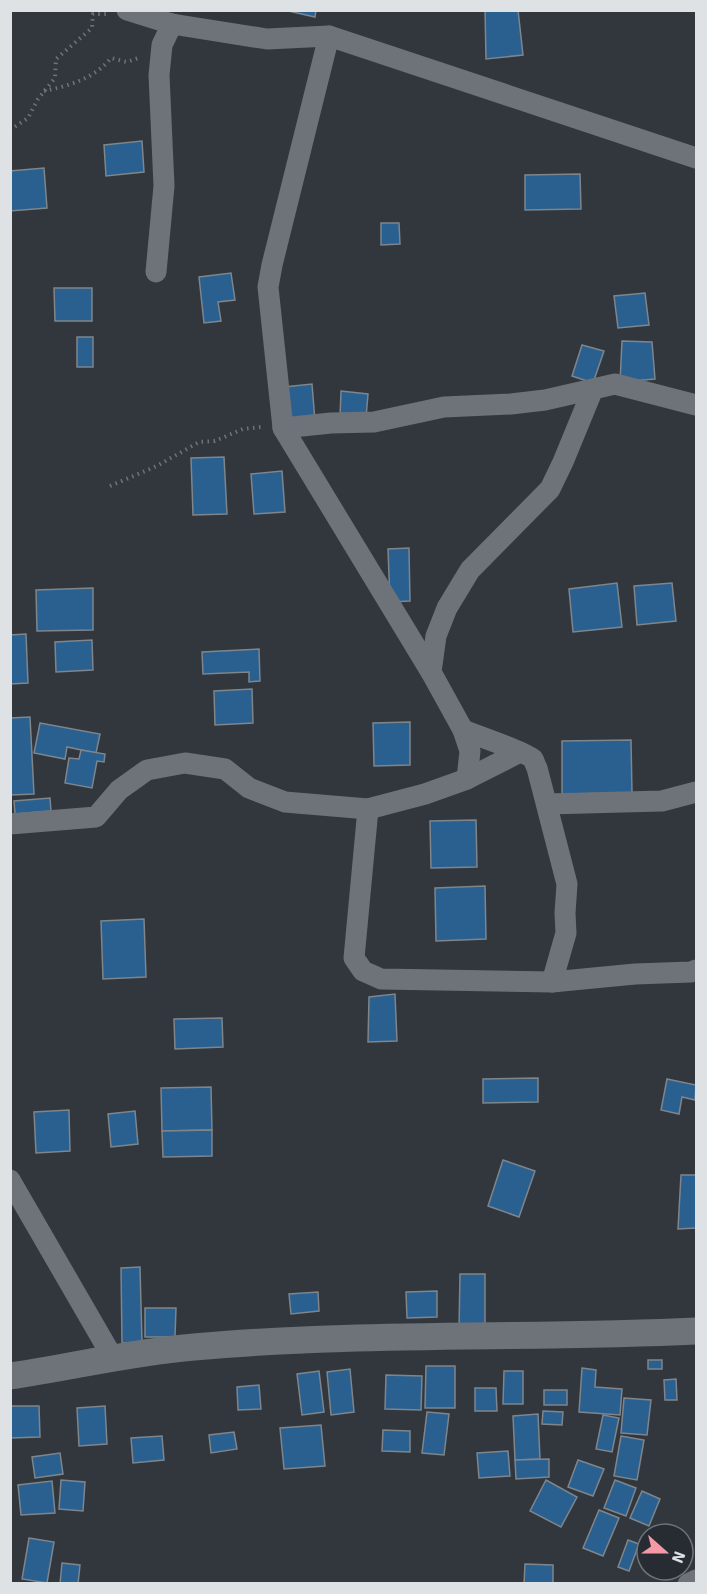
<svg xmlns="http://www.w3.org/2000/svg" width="707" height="1594" viewBox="0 0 707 1594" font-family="Signika,sans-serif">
<rect width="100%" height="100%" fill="#31373c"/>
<g fill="#2a6090" stroke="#7e858b" stroke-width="1.5">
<path d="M284,10h32l-1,7z"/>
<path d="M485,10h33l5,45 -37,4z"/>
<path d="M142,141l2,31 -38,4 -2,-31z"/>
<path d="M44,168l3,40 -37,3v-40z"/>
<path d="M580,174l1,35 -56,1v-35z"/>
<path d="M381,223h18l1,21 -19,1z"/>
<path d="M231,273l4,27 -17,2 3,19 -17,2 -5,-46z"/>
<path d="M54,288h38v33h-37z"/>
<path d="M645,293l4,32 -31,3 -4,-32z"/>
<rect x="77" y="337" width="16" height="30"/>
<path d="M622,341l30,1 3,37 -35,3z"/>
<path d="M582,345l22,6 -11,32 -21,-7z"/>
<path d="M312,384l3,37 -28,2 -3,-36z"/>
<path d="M341,391l27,3 -2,24 -26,-2z"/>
<path d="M224,457l3,57 -34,1 -2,-57z"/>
<path d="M282,471l3,41 -31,2 -3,-40z"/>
<path d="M409,548l1,53 -20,1 -2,-53z"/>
<path d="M617,583l5,44 -49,5 -4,-43z"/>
<path d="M672,583l4,38 -39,4 -3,-39z"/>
<path d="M93,588v42l-56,1 -1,-41z"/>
<path d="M26,634l2,49 -18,1v-49z"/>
<path d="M92,640l1,30 -37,2 -1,-30z"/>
<path d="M259,649l1,32 -11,1v-10l-46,2 -1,-22z"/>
<path d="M252,689l1,34 -38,2 -1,-34z"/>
<path d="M30,717l4,77 -24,1v-77z"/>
<path d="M410,722v43l-36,1 -1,-43z"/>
<path d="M40,723l60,11 -4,19 -29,-6 -2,12 -31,-6z"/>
<path d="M631,740l1,53 -70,1v-53z"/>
<path d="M81,750l24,4 -1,8 -7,-1 -5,27 -27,-5 4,-25 10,1z"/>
<path d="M50,798l1,13 -36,3 -1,-13z"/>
<path d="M476,820l1,47 -46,1 -1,-47z"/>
<path d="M485,886l1,53 -50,2 -1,-53z"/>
<path d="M144,919l2,58 -43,2 -2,-58z"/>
<path d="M395,994l2,47 -29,1 1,-45z"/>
<path d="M222,1018l1,29 -48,2 -1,-30z"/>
<path d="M538,1078v24l-55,1v-24z"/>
<path d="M667,1079l29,6 -1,15 -13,-3 -3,17 -18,-4z"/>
<path d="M211,1087l1,43 -50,1 -1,-43z"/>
<path d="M69,1110l1,41 -34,2 -2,-41z"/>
<path d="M135,1111l3,33 -27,3 -3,-33z"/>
<path d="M212,1130v26l-49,1 -1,-26z"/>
<path d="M503,1160l32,11 -16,46 -31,-11z"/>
<path d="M681,1175h15v53l-18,1z"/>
<path d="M140,1267l2,75 -20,1 -1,-75z"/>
<path d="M460,1274h25v55h-26z"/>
<path d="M437,1291v26l-30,1 -1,-26z"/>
<path d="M318,1292l1,19 -28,3 -2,-20z"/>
<path d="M145,1308h31l-1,29h-30z"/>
<rect x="648" y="1360" width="14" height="9"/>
<path d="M426,1366h29v42h-30z"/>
<path d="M582,1368l14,2 -1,17 27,2 -2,26 -41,-3z"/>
<path d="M350,1369l4,43 -23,3 -4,-43z"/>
<path d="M319,1371l5,41 -22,3 -5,-41z"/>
<path d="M504,1371h19v33h-20z"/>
<path d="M386,1375l36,1 -1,34 -36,-1z"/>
<path d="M676,1379l1,21h-12l-1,-20z"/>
<path d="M259,1385l2,24 -23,1 -1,-23z"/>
<path d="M475,1388h21l1,23h-22z"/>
<rect x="544" y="1390" width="23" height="15"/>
<path d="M624,1398l27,2 -4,35 -26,-2z"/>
<path d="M10,1406h29l1,31 -30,1z"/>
<path d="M105,1406l2,38 -28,2 -2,-38z"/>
<path d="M543,1411l20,1 -1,13 -20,-1z"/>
<path d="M427,1412l22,2 -5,41 -22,-2z"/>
<path d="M538,1414l2,45 -25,1 -2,-44z"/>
<path d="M603,1415l16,3 -7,34 -16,-3z"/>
<path d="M321,1425l4,41 -41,3 -4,-41z"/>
<path d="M383,1430l27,1v21l-28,-1z"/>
<path d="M234,1432l3,17 -26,4 -2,-18z"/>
<path d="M162,1436l2,24 -31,3 -2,-25z"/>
<path d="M621,1436l23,4 -7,40 -23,-4z"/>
<path d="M508,1451l2,25 -31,2 -2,-25z"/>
<path d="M60,1453l3,21 -28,4 -3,-21z"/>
<path d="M549,1459v18l-33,2 -1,-19z"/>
<path d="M578,1460l26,9 -11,27 -25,-9z"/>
<path d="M61,1480l24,2 -2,29 -24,-2z"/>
<path d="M546,1480l31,17 -16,30 -31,-16z"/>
<path d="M615,1480l21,8 -10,28 -22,-8z"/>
<path d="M52,1481l3,32 -34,2 -3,-30z"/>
<path d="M642,1491l18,8 -11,27 -19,-8z"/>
<path d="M599,1510l20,8 -16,38 -20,-8z"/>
<path d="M29,1538l25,4 -7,41 -25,-4z"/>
<path d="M628,1540l11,4 -10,27 -11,-4z"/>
<path d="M62,1563l18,2 -2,19h-18z"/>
<path d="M525,1564l28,1v19h-29z"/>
</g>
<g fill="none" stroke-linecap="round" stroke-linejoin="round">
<g stroke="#6f7479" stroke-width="4" stroke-dasharray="1.5 4.5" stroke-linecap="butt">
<path d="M44,91c25,-5 51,-13 67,-33l16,4 11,-4"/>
<path d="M10,130l18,-12 10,-19 17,-21 1,-19 36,-31 1,-14h15"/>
<path d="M110,486l47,-20 42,-24 16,-1 28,-12 18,-2"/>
</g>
<g stroke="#6d7379" stroke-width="21">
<path d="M127,10l45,14 95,15 62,-3 367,122"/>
<path d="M329,36l-57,229 -4,22 15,141 148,244 32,58 7,21 -3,28"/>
<path d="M156,272l8,-86 -5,-111 3,-30 10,-21"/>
<path d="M283,428l48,-5 43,-1 70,-15 67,-3 34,-4 70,-16 81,21"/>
<path d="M431,672l5,-36 11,-28 23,-38 80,-81 13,-27 30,-73"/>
<path d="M463,730c12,5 65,23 70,29 2,3 2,6 4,9l30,116 -2,29 1,20 -14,49"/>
<path d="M547,804l115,-3 34,-9"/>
<path d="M368,809l-14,149 9,13 18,8 171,3 83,-8 56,-2 5,-2"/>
<path d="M10,824l86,-7 23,-27 28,-20 38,-7 40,6 24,19 36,14 83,7 57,-15 42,-15 53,-27"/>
<path d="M10,1180l103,178"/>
<path d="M688,1584l8,-4"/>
</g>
<path stroke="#6d7379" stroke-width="27" d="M10,1376c62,-9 122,-24 184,-29 167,-15 335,-8 502,-16"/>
</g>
<rect width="707" height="1594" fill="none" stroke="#dee2e5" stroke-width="24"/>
<g transform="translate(665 1552) rotate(111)"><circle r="28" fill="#272c32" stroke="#70757a" stroke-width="1.5"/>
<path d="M0-4.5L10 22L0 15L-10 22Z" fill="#f49aa7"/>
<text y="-9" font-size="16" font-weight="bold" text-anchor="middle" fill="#dee2e5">N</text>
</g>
</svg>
